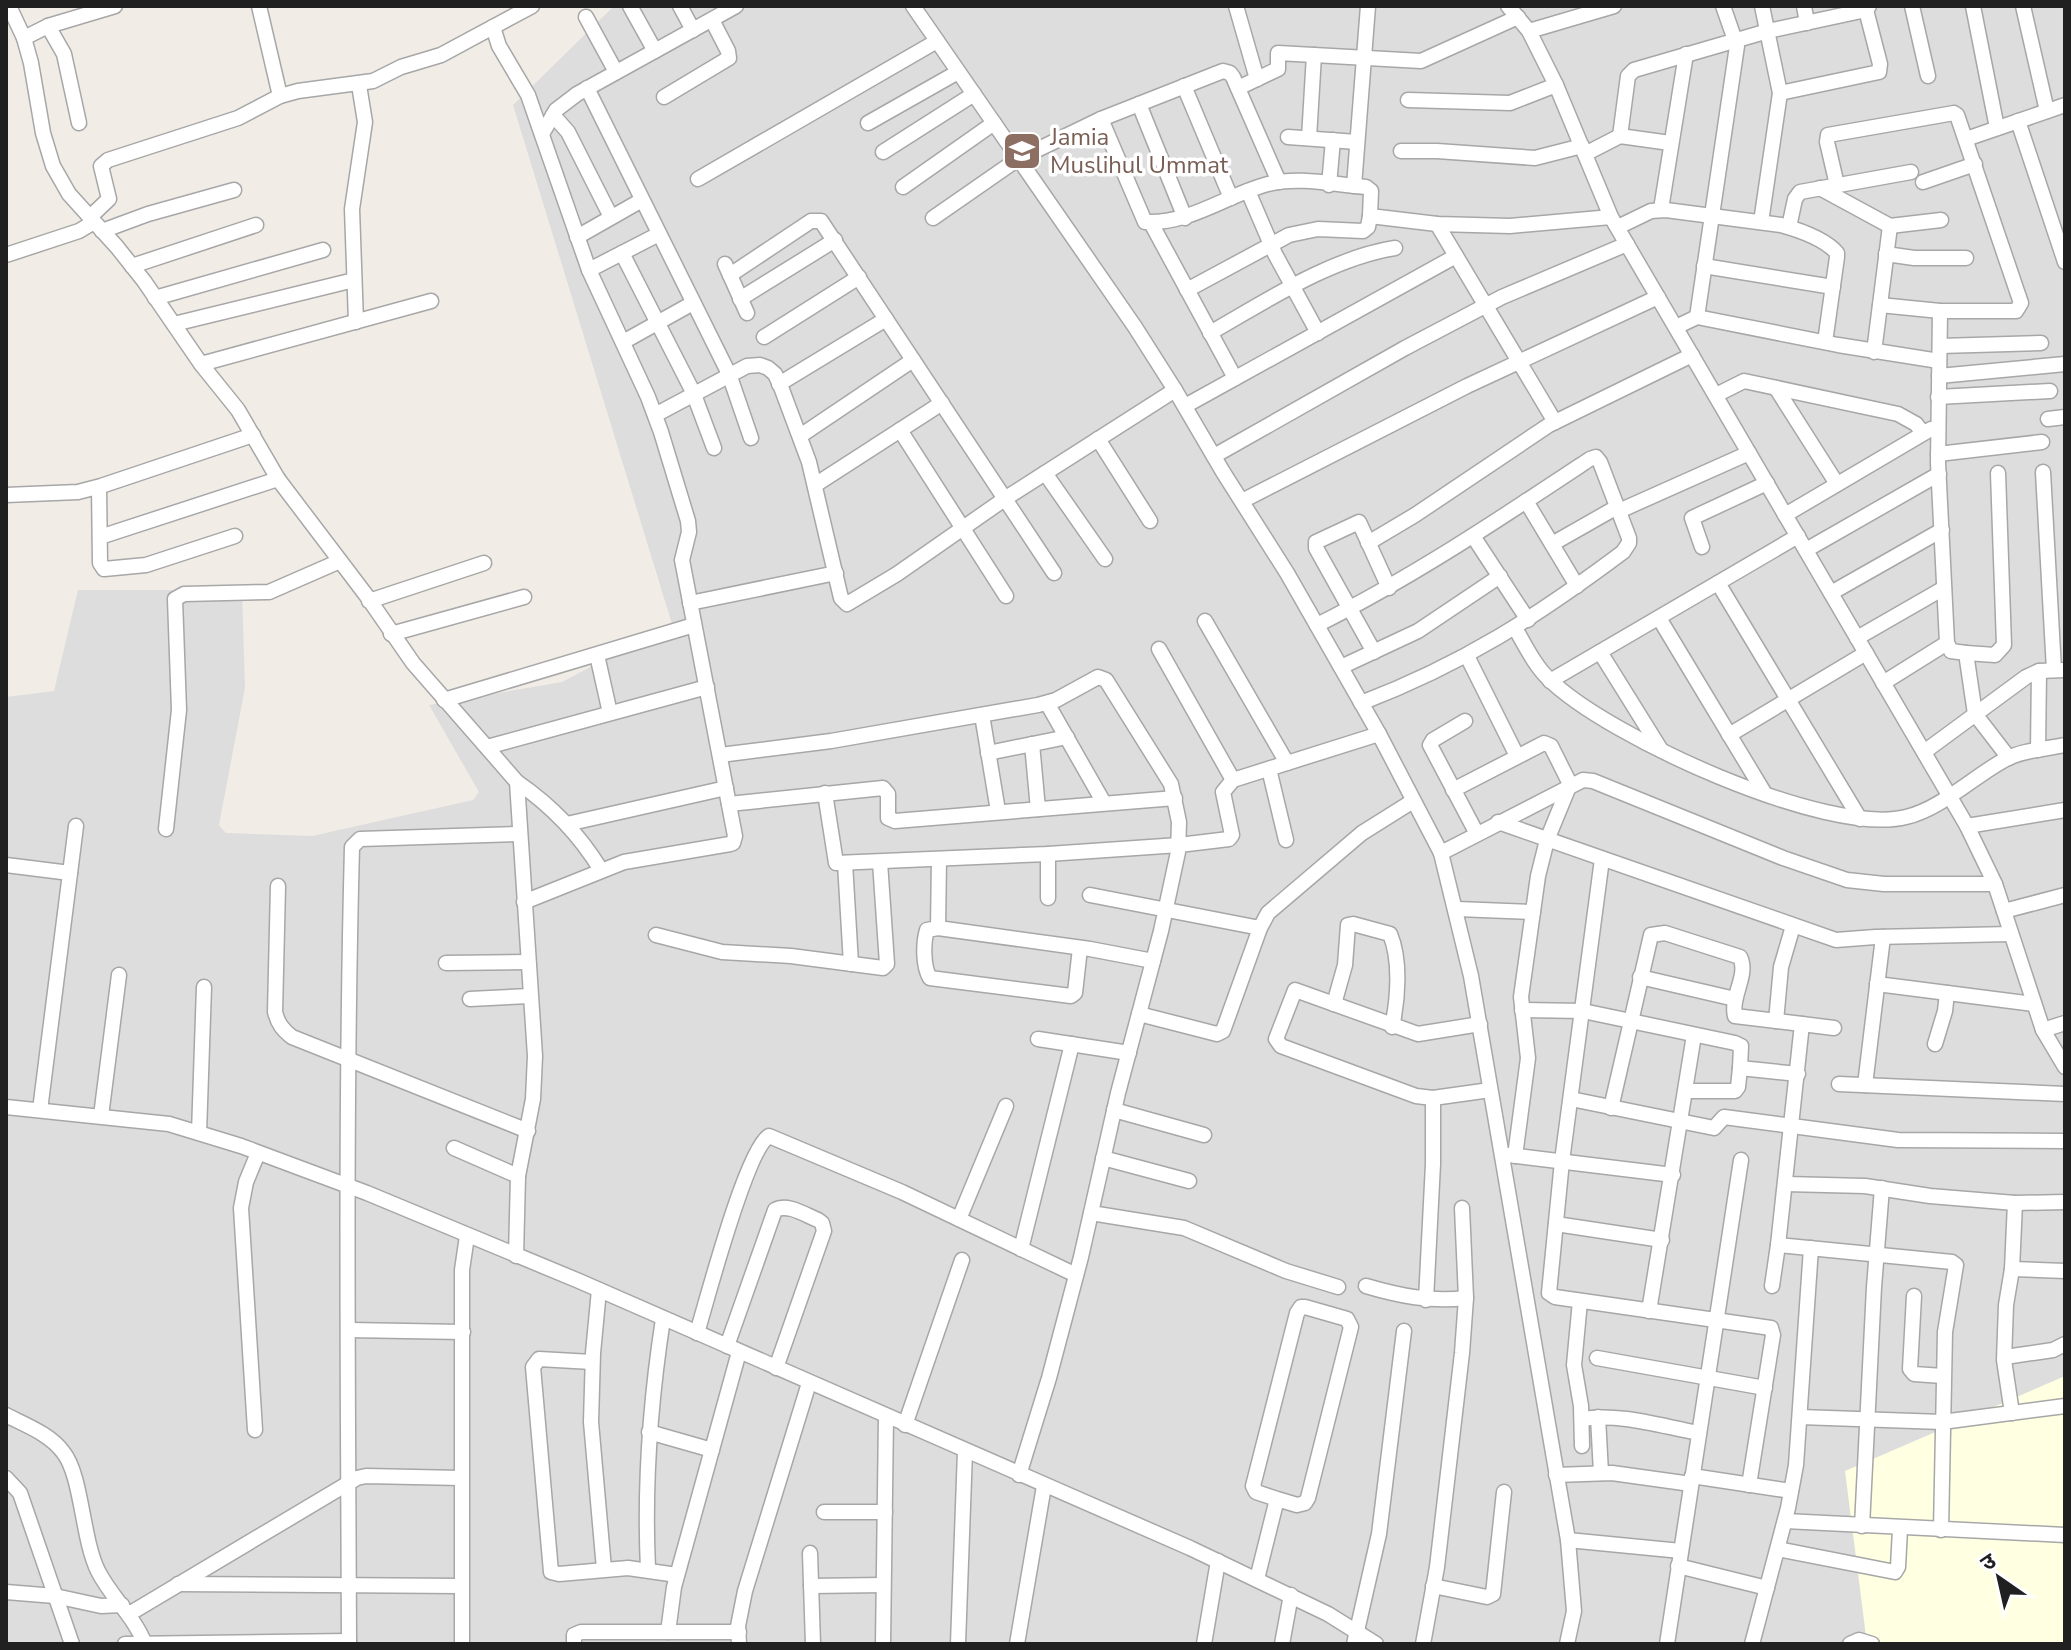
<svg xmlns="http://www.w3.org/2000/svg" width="2071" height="1650" viewBox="0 0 2071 1650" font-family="'Nunito Sans','Noto Sans Devanagari',sans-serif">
<rect width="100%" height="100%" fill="#f1ede6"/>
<path fill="#dedddd" d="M614,6h1451v1638h-2059v-947l48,-6 24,-101h164l3,98 -26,137 7,8 86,3 161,-36 6,-8 -50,-87 133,-23 110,-58 -159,-519z"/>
<path fill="#ffffe1" d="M2065,1376v268h-198l-22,-173z"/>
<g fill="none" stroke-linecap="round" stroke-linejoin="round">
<defs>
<g id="minor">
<path d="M9,6l15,32 7,25 12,70 10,33 16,28 48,53 27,34 57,83 37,46 40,69 88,116 47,68 104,119 18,274 -2,43 -15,77 -2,80"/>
<path d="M259,6l21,90"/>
<path d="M630,6l25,45"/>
<path d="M680,6l13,24"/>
<path d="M913,6l222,321 40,63 48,82 64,101 92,161 62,119 30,123 97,564 6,71 -7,33"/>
<path d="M1236,6l21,73"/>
<path d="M1508,6l21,25 27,54 55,132 356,609 28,58 48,146 22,37"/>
<path d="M1804,6l3,17"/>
<path d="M1912,6l16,70"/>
<path d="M1973,6l24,122"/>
<path d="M2023,6l24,105"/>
<path d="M586,17l30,55"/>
<path d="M48,26l16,28 15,69"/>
<path d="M493,27l6,19 29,49 61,175 59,127 13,35 27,89 1,11 -7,28 53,276 -2,7 -3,1 -106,18 -100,40"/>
<path d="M1529,31l85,-25"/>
<path d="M24,38l24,-12 67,-20"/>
<path d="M1184,86l47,112"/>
<path d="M587,88l142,286 22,64"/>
<path d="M1238,88l40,-19v-16l143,8 97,-44"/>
<path d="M1780,93l99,-21 1,-8 -14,-54"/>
<path d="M664,97l65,-39 -1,-7 -16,-31"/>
<path d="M1408,100l102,3 46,-18"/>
<path d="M1139,104l46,114"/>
<path d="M553,115l15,17 43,85"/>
<path d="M1101,119l44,103c46,2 81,-27 123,-38 30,-8 68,1 98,3l5,4 -1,25 67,8 73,2 101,-9"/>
<path d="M2018,121l47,141"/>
<path d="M868,123l90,-51"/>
<path d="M542,134l14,-24 21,-16 159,-88"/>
<path d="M1620,136l8,-60 6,-6 134,-39 98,-21 3,-4"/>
<path d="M1288,137l69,5"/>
<path d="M1309,138l5,-83"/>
<path d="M1966,139l99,-34"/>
<path d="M1401,151h36l98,7 47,-12"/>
<path d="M883,152l91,-58"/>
<path d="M1585,154l35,-18 50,7"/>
<path d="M698,179l239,-138"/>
<path d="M1923,182l52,-18"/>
<path d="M1329,185l4,-45"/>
<path d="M1837,185l-10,-43 1,-7 126,-22 3,2 64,188 -5,8h-76l-60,-6"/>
<path d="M1354,186l14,-180"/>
<path d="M903,187l91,-64"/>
<path d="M1820,188l70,38 -16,126"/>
<path d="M1248,191l27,63 43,79"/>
<path d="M1661,209l25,-155"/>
<path d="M90,217l19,-18 -8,-33 7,-6 130,-42 42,-22 18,-5 75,-10 28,-14 40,-12 91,-49"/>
<path d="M933,218l85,-59 83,-40 122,-48 7,2 3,4 46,105"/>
<path d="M1761,222l19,-129 -18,-87"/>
<path d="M1151,223l84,155"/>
<path d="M1437,224l118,198"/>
<path d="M1890,226l51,-6"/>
<path d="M1618,227l33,-16 15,-1 115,15c18,5 43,13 56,28v4l-12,85"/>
<path d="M1789,227l6,-28 5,-7 111,-20"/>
<path d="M102,231l46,-17 86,-24"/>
<path d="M577,237l65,-37"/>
<path d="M622,253l71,139 21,56"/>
<path d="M1886,254l28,4h52"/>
<path d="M6,255l73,-24 15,-9"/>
<path d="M725,264l22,49"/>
<path d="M132,266l124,-41"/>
<path d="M1704,266l129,21"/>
<path d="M589,270l70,-36"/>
<path d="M730,275l81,-54h10l233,352"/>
<path d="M1187,290l102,-55 29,-6 45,2 5,-4 2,-11"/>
<path d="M155,298l168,-48"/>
<path d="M740,299l95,-59"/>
<path d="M1940,311l-2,152 9,180 4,8 15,2 9,61 34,44"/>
<path d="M1697,317l40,-271 -14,-40"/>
<path d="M356,322l-4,-113 13,-87 -6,-37"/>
<path d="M174,324l180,-44"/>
<path d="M1676,327l21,-10 141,28 101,16"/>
<path d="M1210,333c56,-32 121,-75 185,-85"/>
<path d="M764,337l95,-60"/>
<path d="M623,342l70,-39"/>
<path d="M1940,346l101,-3"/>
<path d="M201,364l230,-63"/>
<path d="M1939,376l126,-12"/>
<path d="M779,384l107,-65"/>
<path d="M1776,388l61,96"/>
<path d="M1716,395l28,-14 154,33 18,10 7,9"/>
<path d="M1938,397l112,-6"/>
<path d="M1185,406l271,-150"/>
<path d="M655,415l92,-49 13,-1 8,3 7,6 6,13 28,75 32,136 6,6 50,-30 109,-76 169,-108"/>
<path d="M2048,419l17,-2"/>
<path d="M900,430l106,166"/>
<path d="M800,436l113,-76"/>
<path d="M1098,439l52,82"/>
<path d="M1938,454l104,-12"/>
<path d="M1214,456l191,-108 97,-51 125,-53"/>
<path d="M2043,472l11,198"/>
<path d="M1045,473l60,86"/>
<path d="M815,485l127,-82"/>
<path d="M99,487l1,76 4,6 42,-4 89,-29"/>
<path d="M6,495l72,-3 23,-6 152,-51"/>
<path d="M1242,501l225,-115 191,-89"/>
<path d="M1526,501l51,85"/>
<path d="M1619,511l130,-58"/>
<path d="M1785,515l146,-86"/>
<path d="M1473,536l55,84"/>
<path d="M100,537l178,-58"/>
<path d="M1368,543l47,-28 134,-90 143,-70"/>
<path d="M1552,544l65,-37"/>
<path d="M1702,547l-10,-29 75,-35"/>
<path d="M1806,550l133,-76"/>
<path d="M1718,583l142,236"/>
<path d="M1831,593l111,-63"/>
<path d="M369,601l115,-38"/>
<path d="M690,603l146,-30"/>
<path d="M1659,618l106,176"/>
<path d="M1205,621l82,142"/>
<path d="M1317,625c96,-48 184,-107 273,-166l6,-2 4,5 29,76v5l-6,9c-87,65 -160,112 -262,151"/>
<path d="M1515,628c10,17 20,38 34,51 57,57 278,158 357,138 35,-8 68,-41 100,-58 17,-9 40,-10 59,-14"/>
<path d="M391,634l133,-37"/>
<path d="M1857,638l87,-50"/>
<path d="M1159,649l74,131"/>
<path d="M1374,652l-58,-104v-6l43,-20 30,66"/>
<path d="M1600,652l61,98"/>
<path d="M1966,653l29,2 9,-10 -6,-172"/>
<path d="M597,655l13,58"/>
<path d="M1467,656l50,100"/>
<path d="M1341,667l77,-36 82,-55"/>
<path d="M1550,681l248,-145"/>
<path d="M1883,683l64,-40"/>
<path d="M444,700l250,-75"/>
<path d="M1047,703l57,100"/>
<path d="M982,715l16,96"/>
<path d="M1465,721l-32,19 -3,5 47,89"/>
<path d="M1729,735l137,-82"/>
<path d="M1032,744l6,65"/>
<path d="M487,747l220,-60"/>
<path d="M2038,750l1,-79"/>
<path d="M1924,752l102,-75 13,-6 26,-1"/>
<path d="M988,753l79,-16"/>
<path d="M720,755l111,-14 207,-36 18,-5 42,-23 8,3 65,104 8,38 -1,30 -17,79 -43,162 -37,164 -32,121 -30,97"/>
<path d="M1269,769l17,71"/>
<path d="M517,782c35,24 62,52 84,88"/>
<path d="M1453,790l91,-47 7,3 19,38 -23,56 -9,36 -17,121 7,61 -13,98"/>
<path d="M825,793l11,70 212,-9 131,-9 50,-6 3,-4 -9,-43 10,-12 146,-46"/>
<path d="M729,804l154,-16 5,6v24l7,3 280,-23"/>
<path d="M1498,822l338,118 39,-3 136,-3"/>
<path d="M567,824l159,-36"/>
<path d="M1967,826l98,-16"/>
<path d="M166,829l13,-119 -4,-111 9,-5 85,-2 71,-31"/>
<path d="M1441,853l142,-73 10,1 190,77 64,22 37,4h111"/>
<path d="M1048,854v44"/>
<path d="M1602,859l-40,302 -13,132 6,4 216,31 2,7 -24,150"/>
<path d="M939,860l-1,68 -11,2c-4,13 -4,37 3,48l141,18 4,-3 5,-45"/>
<path d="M845,863l6,101"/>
<path d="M6,865l64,8"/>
<path d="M278,886l-3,126c3,12 8,18 17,25l236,94"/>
<path d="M1090,895l170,33"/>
<path d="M1457,909l76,3"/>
<path d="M2004,911l61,-16"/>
<path d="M938,928l152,21 63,12"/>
<path d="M656,935l66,17 69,4 92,12 4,-4 -7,-102"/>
<path d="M446,963l82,-1"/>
<path d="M1640,977l95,22"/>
<path d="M1877,984l157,20"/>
<path d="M470,999l60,-3"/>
<path d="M1334,1004l11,-39 3,-40 5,-1 37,10c11,26 8,65 2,93"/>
<path d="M1522,1010l61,1 152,32 6,3 -1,22 58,6"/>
<path d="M1139,1014l78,20 6,-3 37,-103 8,-15 94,-80 51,-32"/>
<path d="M1776,1021l5,-54 12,-41"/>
<path d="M1480,1024l-62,10 -123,-44 -19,49 5,7 135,50 17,2 57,-8"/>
<path d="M1802,1024l32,4"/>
<path d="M2043,1030l22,-7"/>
<path d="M1038,1039l91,14"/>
<path d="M1935,1044l10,-33 2,-18"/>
<path d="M1839,1084l226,10"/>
<path d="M1865,1085l18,-148"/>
<path d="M1686,1091h49l3,-4 2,-19"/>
<path d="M1571,1099l143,29 10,-11 174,23 167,1"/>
<path d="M6,1107l163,17 72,22 126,47 212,88 611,267 138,66 48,30"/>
<path d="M1611,1108l40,-173 14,-2 75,24c9,18 -10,40 -5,59l67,8 -24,221 174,17 4,3 -11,67 -4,198"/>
<path d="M40,1110l36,-284"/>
<path d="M1114,1110l90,25"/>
<path d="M101,1116l18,-141"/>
<path d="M199,1133l5,-146"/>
<path d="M454,1148l64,28"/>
<path d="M1509,1155l164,20"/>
<path d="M1103,1158l86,23"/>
<path d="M1786,1184l79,2 65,10 85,7 50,-1"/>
<path d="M1091,1213l93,15 102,43 52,16"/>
<path d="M959,1219l47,-113"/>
<path d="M1556,1224l106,16"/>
<path d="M1021,1249l51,-205"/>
<path d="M2012,1269l53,2"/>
<path d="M1366,1286c34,10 64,16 100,12"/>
<path d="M1772,1286l6,-41"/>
<path d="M599,1290l-6,63 -2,69 13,147"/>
<path d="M1914,1296l-4,73 4,5 29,2"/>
<path d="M1426,1300l7,-136v-66"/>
<path d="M1580,1301l-6,64 7,41 1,40"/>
<path d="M1649,1311l45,-276"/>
<path d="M349,1330l114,2"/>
<path d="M697,1333c10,-33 49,-183 72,-197l133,56 174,83"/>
<path d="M727,1346l48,-136c13,-7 30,5 43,10l4,3 2,8 -48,137"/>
<path d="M2005,1357l48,-7 12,-6"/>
<path d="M1597,1358l168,30"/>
<path d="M592,1362l-53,-3 -6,8 18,205 8,2 69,-6 49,7"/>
<path d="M2012,1413l-8,-53 2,-55 6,-36 3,-66"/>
<path d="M6,1415c19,10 44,19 57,37 19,23 19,87 35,119 13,26 36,45 47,73"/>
<path d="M1598,1417l3,56"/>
<path d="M1800,1417l142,5 123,-16"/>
<path d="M1582,1419c39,-6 78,7 117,14"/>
<path d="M905,1425l57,-165"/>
<path d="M255,1430l-14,-222 5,-26 12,-29"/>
<path d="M649,1432l63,18"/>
<path d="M1556,1475l56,-2 79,11"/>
<path d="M1692,1476l99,15"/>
<path d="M6,1478l14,15 52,151"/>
<path d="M824,1512h61"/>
<path d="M1785,1521l280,14"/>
<path d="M1862,1526l12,-239 8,-99"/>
<path d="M1568,1540l113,11"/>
<path d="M1778,1549l117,23 3,-5 2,-38"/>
<path d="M810,1553l3,91"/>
<path d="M1678,1566l89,22"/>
<path d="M648,1569c-4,-85 2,-166 15,-250"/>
<path d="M1257,1579l20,-80 20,6 8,-2 3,-5 43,-171 -4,-8 -42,-12h-4l-4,6 -44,173 3,6 21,7"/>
<path d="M178,1584l283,2"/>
<path d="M811,1586l72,-1"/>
<path d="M1433,1586l54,11 6,-3 11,-102"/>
<path d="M6,1592l49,4 46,10 21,-1"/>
<path d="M129,1614l228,-136 9,-2 95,2"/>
<path d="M668,1632l6,-45 65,-235"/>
<path d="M125,1644l224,-3"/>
<path d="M349,1644c-1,-266 -4,-532 3,-797l8,-8 159,-5"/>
<path d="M462,1644v-374l5,-34"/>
<path d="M574,1644v-9l7,-3h158"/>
<path d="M739,1644l-1,-18 7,-35 64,-208"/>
<path d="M883,1644l3,-228"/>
<path d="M958,1644l7,-193"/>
<path d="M1017,1644l27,-158"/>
<path d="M1204,1644l14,-83"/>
<path d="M1282,1644l9,-49"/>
<path d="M1354,1644l25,-110 25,-203"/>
<path d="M1423,1644l14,-77 25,-214 4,-55 -4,-90"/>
<path d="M1667,1644l74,-484"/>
<path d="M1752,1644l36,-136 8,-43 15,-217"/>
<path d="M1850,1644l9,-4 13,4"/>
</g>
</defs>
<use href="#minor" stroke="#a7a7a7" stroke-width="17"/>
<use href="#minor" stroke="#fff" stroke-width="14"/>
</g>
<defs>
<symbol id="school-square" viewBox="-11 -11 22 22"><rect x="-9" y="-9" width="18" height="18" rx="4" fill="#8d6e63" stroke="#fff"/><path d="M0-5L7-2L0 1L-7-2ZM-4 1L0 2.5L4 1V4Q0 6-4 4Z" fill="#fff"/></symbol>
</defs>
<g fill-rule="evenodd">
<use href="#school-square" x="1000" y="129" width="44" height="44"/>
</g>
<g text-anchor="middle" stroke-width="7" stroke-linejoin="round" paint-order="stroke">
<g font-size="24" fill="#785e54" stroke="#fff" text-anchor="start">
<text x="1050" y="145">Jamia<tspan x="1050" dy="28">Muslihul Ummat</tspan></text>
</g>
</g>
<rect width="2071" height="1650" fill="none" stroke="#202020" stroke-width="16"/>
<g transform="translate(1999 1578) rotate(326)" stroke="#ffffff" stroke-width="6" paint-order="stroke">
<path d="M0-6L14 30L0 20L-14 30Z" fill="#202020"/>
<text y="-12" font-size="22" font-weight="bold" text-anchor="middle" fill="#202020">उ</text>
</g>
</svg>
